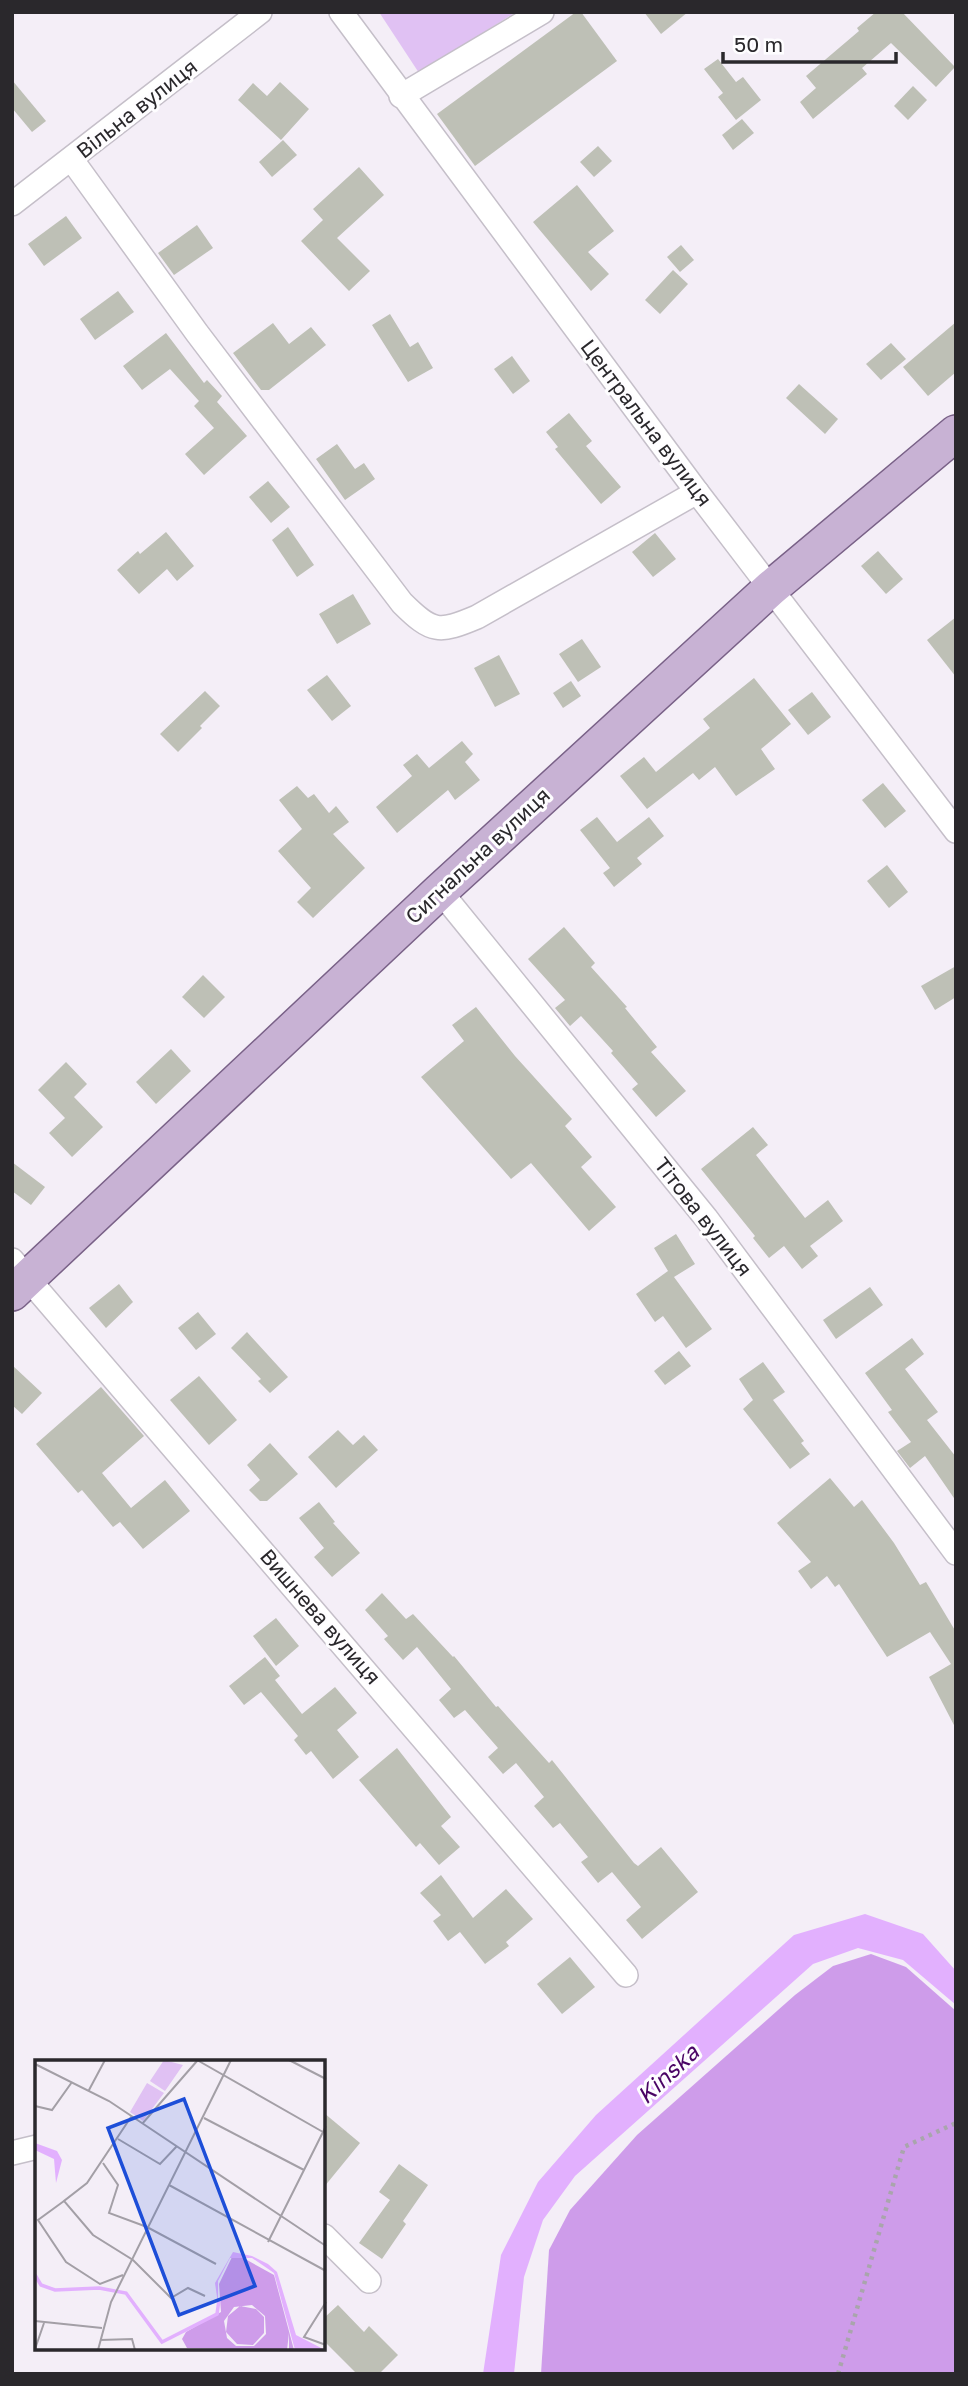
<svg xmlns="http://www.w3.org/2000/svg" width="968" height="2386" viewBox="0 0 968 2386" font-family="'Golos Text',sans-serif">
<rect width="100%" height="100%" fill="#f4eef7"/>
<path fill="#e0c1f3" d="M379,12h137l-97,61z"/>
<path fill="#ce9cea" d="M871,1954l35,13 50,44v363h-415l8,-124 21,-40 67,-75 158,-140 38,-29z"/>
<path fill="#e2b0fe" d="M865,1914l58,20 33,37v34l-53,-45 -45,-12 -45,16 -238,212 -32,44 -19,57 -10,97h-31l18,-119 37,-73 58,-67 198,-180z"/>
<g fill="#bec0b6">
<path d="M576,12h5l36,49 -142,105 -38,-52z"/>
<path d="M644,12h44l-27,22z"/>
<path d="M876,12h26l53,55 -19,20 -45,-44 -29,25 5,6 -54,45 -13,-17 16,-14 -10,-12 53,-45 -2,-3z"/>
<path d="M718,59l18,23 7,-5 18,23 -25,20 -18,-23 5,-4 -19,-24z"/>
<path d="M12,80l34,41 -14,11 -20,-24z"/>
<path d="M280,82l29,27 -28,31 -43,-40 15,-17 14,13z"/>
<path d="M913,86l14,14 -19,20 -14,-14z"/>
<path d="M742,119l12,14 -21,17 -11,-15z"/>
<path d="M283,140l14,15 -25,22 -13,-15z"/>
<path d="M598,146l14,15 -18,16 -14,-15z"/>
<path d="M359,167l25,28 -47,43 33,33 -21,20 -48,-50 22,-21 -10,-11z"/>
<path d="M577,185l37,46 -26,21 21,22 -18,17 -58,-69z"/>
<path d="M66,216l16,22 -38,28 -16,-22z"/>
<path d="M197,225l16,23 -39,27 -16,-22z"/>
<path d="M681,245l13,15 -14,12 -13,-15z"/>
<path d="M673,270l15,14 -28,30 -15,-14z"/>
<path d="M118,291l16,21 -39,28 -15,-21z"/>
<path d="M390,314l20,33 8,-5 15,26 -25,14 -36,-57z"/>
<path d="M956,322v50l-28,24 -25,-29z"/>
<path d="M273,323l16,21 22,-17 15,18 -57,45h-8l-28,-37z"/>
<path d="M166,333l38,50 3,-3 15,16 -5,6 30,34 -43,39 -19,-21 29,-26 -20,-22 5,-5 -29,-32 -28,21 -19,-24z"/>
<path d="M891,343l15,16 -25,21 -15,-16z"/>
<path d="M512,356l18,25 -17,13 -19,-25z"/>
<path d="M799,384l39,35 -13,15 -39,-36z"/>
<path d="M569,413l23,28 -6,5 35,41 -20,17 -46,-55 3,-2 -12,-15z"/>
<path d="M337,444l18,25 9,-6 11,16 -30,21 -29,-41z"/>
<path d="M268,481l22,26 -19,16 -22,-26z"/>
<path d="M288,527l26,38 -17,12 -25,-37z"/>
<path d="M166,532l28,34 -17,15 -10,-12 -28,25 -22,-24 21,-19 2,3z"/>
<path d="M655,533l21,26 -23,18 -21,-25z"/>
<path d="M878,551l25,28 -17,15 -25,-28z"/>
<path d="M353,594l18,30 -34,20 -18,-30z"/>
<path d="M956,617v60l-29,-37z"/>
<path d="M582,639l19,28 -23,15 -19,-28z"/>
<path d="M499,655l21,39 -25,13 -21,-39z"/>
<path d="M327,675l24,31 -19,15 -25,-31z"/>
<path d="M754,678l37,46 -30,25 14,20 -39,27 -21,-29 -16,13 -6,-7 -46,36 -27,-33 24,-19 12,15 54,-44 -7,-9z"/>
<path d="M571,681l10,15 -18,12 -10,-15z"/>
<path d="M205,691l15,15 -20,20 2,2 -24,24 -18,-18z"/>
<path d="M812,692l19,25 -23,18 -20,-25z"/>
<path d="M462,741l11,13 -8,8 15,18 -25,20 -7,-10 -51,43 -21,-26 36,-31 -9,-11 14,-11 12,14z"/>
<path d="M883,783l23,28 -21,17 -23,-28z"/>
<path d="M297,786l11,12 6,-4 15,19 7,-7 13,16 -16,12 32,34 -52,50 -16,-16 14,-14 -33,-37 24,-22 -23,-29z"/>
<path d="M597,817l20,25 32,-25 15,19 -27,22 5,6 -28,23 -11,-14 7,-5 -30,-38z"/>
<path d="M887,865l21,27 -19,16 -22,-27z"/>
<path d="M564,927l31,36 -4,4 36,40 -2,1 32,39 -6,5 35,39 -30,26 -24,-28 6,-5 -27,-31 2,-2 -32,-35 -11,10 -15,-18 10,-8 -37,-41z"/>
<path d="M956,966v31l-21,13 -14,-24z"/>
<path d="M203,975l22,22 -21,21 -22,-21z"/>
<path d="M476,1007l39,49 57,63 -7,7 27,31 -11,10 35,40 -27,24 -58,-68 -20,16 -90,-102 43,-36 -12,-16z"/>
<path d="M171,1049l20,22 -35,33 -20,-22z"/>
<path d="M66,1062l21,22 -13,13 29,30 -31,30 -23,-24 16,-15 -27,-28z"/>
<path d="M753,1127l15,18 -12,10 49,63 23,-18 15,21 -33,25 8,10 -16,13 -18,-23 -15,12 -16,-20 2,-2 -54,-67z"/>
<path d="M12,1162l33,25 -14,18 -19,-14z"/>
<path d="M676,1234l19,30 -21,13 38,52 -26,19 -23,-32 -8,6 -19,-28 32,-23 -14,-23z"/>
<path d="M119,1284l14,18 -27,26 -17,-20z"/>
<path d="M870,1287l13,18 -47,34 -13,-19z"/>
<path d="M198,1312l18,22 -20,16 -18,-22z"/>
<path d="M247,1332l41,45 -18,16 -12,-12 3,-2 -30,-31z"/>
<path d="M912,1338l12,16 -19,15 33,43 -11,8 29,37v44l-31,-45 -15,12 -13,-17 14,-9 -23,-30 4,-2 -27,-37z"/>
<path d="M679,1351l12,15 -26,19 -11,-14z"/>
<path d="M763,1362l22,30 -12,8 31,41 -3,2 9,11 -20,15 -47,-60 10,-9 -14,-21z"/>
<path d="M12,1365l30,28 -20,21 -10,-9z"/>
<path d="M199,1376l38,44 -28,25 -39,-45z"/>
<path d="M101,1387l43,49 -42,37 29,35 34,-28 25,31 -47,38 -23,-27 -7,5 -31,-37 -4,3 -42,-49z"/>
<path d="M338,1430l15,15 11,-10 14,15 -42,38 -28,-31z"/>
<path d="M270,1443l28,31 -31,27h-7l-11,-11 11,-10 -13,-15z"/>
<path d="M830,1478l24,29 8,-7 32,43 26,42 6,-3 30,50v97l-27,-52 22,-13 -21,-32 -43,25 -48,-73 -4,3 -8,-11 -16,13 -13,-18 13,-9 -34,-39z"/>
<path d="M319,1502l16,20 -2,1 27,30 -28,24 -18,-20 10,-9 -25,-30z"/>
<path d="M382,1593l24,26 7,-5 40,43 1,-1 42,51 2,-1 51,57 3,-3 82,103 4,3 23,-19 37,45 -56,47 -16,-19 15,-13 -29,-35 -14,11 -17,-21 7,-5 -28,-34 -7,5 -19,-22 10,-9 -28,-34 -13,11 -15,-17 10,-9 -33,-38 -11,8 -15,-18 12,-11 -34,-42 -14,13 -19,-21 4,-3 -23,-26z"/>
<path d="M276,1618l23,28 -23,20 -23,-30z"/>
<path d="M265,1657l15,19 -5,4 27,34 33,-27 22,26 -20,17 22,27 -26,22 -22,-28 -5,4 -12,-15 4,-4 -37,-44 -17,13 -15,-19z"/>
<path d="M397,1748l54,69 -10,9 19,21 -21,18 -19,-22 -4,4 -57,-67z"/>
<path d="M441,1875l32,43 33,-29 27,30 -27,23 3,4 -24,18 -25,-32 -12,9 -15,-20 8,-6 -21,-22z"/>
<path d="M570,1957l25,30 -33,27 -25,-30z"/>
<path d="M324,2113l36,30 -36,44z"/>
<path d="M399,2164l29,21 -25,36 3,3 -24,35 -23,-16 31,-43 -11,-8z"/>
<path d="M338,2305l26,27 5,-6 29,29 -19,19h-22l-33,-33v-23z"/>
</g>
<g fill="none" stroke-linecap="round" stroke-linejoin="round">
<defs>
<g id="minor">
<path d="M341,12l356,480 259,339"/>
<path d="M401,96l141,-84"/>
<path d="M72,160l125,173 205,270c30,30 37,30 75,14l220,-125"/>
<path d="M12,204l248,-192"/>
<path d="M440,891l266,327 250,335"/>
<path d="M12,1260l614,715"/>
<path d="M12,2153l25,-6"/>
<path d="M324,2236l45,45"/>
</g>
<path id="primary" d="M12,1293l428,-402 331,-303 185,-155"/>
</defs>
<use href="#minor" stroke="#c5bfc9" stroke-width="26"/>
<use href="#primary" stroke="#796187" stroke-width="38"/>
<path stroke="#a9a5ac" stroke-width="4.5" stroke-dasharray="3.5 5" stroke-linecap="butt" d="M838,2374l66,-227 52,-24"/>
<use href="#minor" stroke="#fff" stroke-width="23"/>
<use href="#primary" stroke="#c8b2d4" stroke-width="35"/>
</g>
<g text-anchor="middle" stroke-width="6" stroke-linejoin="round" paint-order="stroke">
<g font-size="21" fill="#2a282c" stroke="#fefdff">
<text transform="translate(137 109) rotate(-38)" y="7">Вільна вулиця</text>
<text transform="translate(646 423) rotate(53)" y="7">Центральна вулиця</text>
<text transform="translate(478 856) rotate(-43)" y="7">Сигнальна вулиця</text>
<text transform="translate(703 1217) rotate(52)" y="7">Тітова вулиця</text>
<text transform="translate(320 1617) rotate(49)" y="7">Вишнева вулиця</text>
</g>
<g font-size="23" font-style="italic" fill="#4a0465" stroke="#fefdff">
<text transform="translate(668 2074) rotate(-43)" y="8">Kinska</text>
</g>
</g>
<g transform="translate(35 2060)">
<rect width="290" height="290" fill="#f4eef7"/>
<path d="M129,0l19,5 -18,26 -15,-10zM112,23l17,10 -21,28 -13,-9z" fill="#e0c1f3"/>
<path d="M203,195l36,20 20,75h-5v-17l-2,17 -100,-2 -5,-9 4,-7 35,-20 -2,-28 13,-27zM217,245l13,11 1,18 -12,12h-18l-9,-8 -3,-17 10,-14zM205,246l16,3 8,8v16l-11,12 -16,-1 -11,-12 2,-16z" fill="#ce9cea" fill-rule="evenodd"/>
<path d="M0,83l22,8 5,9 -6,23 -2,-24 -19,-9zM198,192l19,4 16,8 9,8 19,63 29,15h-30l-21,-77 -22,-15h-22l-12,23v23l-3,-21z" fill="#e2b0fe"/>
<path fill="none" stroke="#e2b0fe" stroke-width="3.5" d="M0,215l6,10 14,5 44,-2 27,5 36,49 55,-28 2,-14"/>
<path fill="none" stroke="#a39fa6" stroke-width="2" d="M162,0l126,72M254,0l37,19M0,4l74,37 217,145M54,30l16,-30M0,46l17,4 20,-28M96,57l-44,66 -23,18 29,34 40,25 38,38 17,-10 17,8M169,58l100,52M107,64l55,-63M83,79l42,25 17,-18M68,103l15,22 -9,28 38,14 69,37M134,125l157,86M29,141l-26,19 28,42 34,22 23,-9M233,182l58,-116M291,242l-22,35 22,8M0,261l67,7M65,280l32,-1 3,11M0,289l9,-26M63,290l13,-48 120,-242"/>
<path fill="#1d4ed8" fill-opacity="0.15" stroke="#1d4ed8" stroke-width="3.5" d="M149,39l71,187 -76,29 -71,-187z"/>
<rect width="290" height="290" fill="none" stroke="#2a282c" stroke-width="3.5"/>
</g>
<rect width="968" height="2386" fill="none" stroke="#2a282c" stroke-width="28"/>
<path d="M723 52v10h173v-10" fill="none" stroke="#2a282c" stroke-width="3.5"/>
<text x="734" y="52" font-size="21" fill="#2a282c" stroke="#fefdff" stroke-width="5" paint-order="stroke">50 m</text>
</svg>
